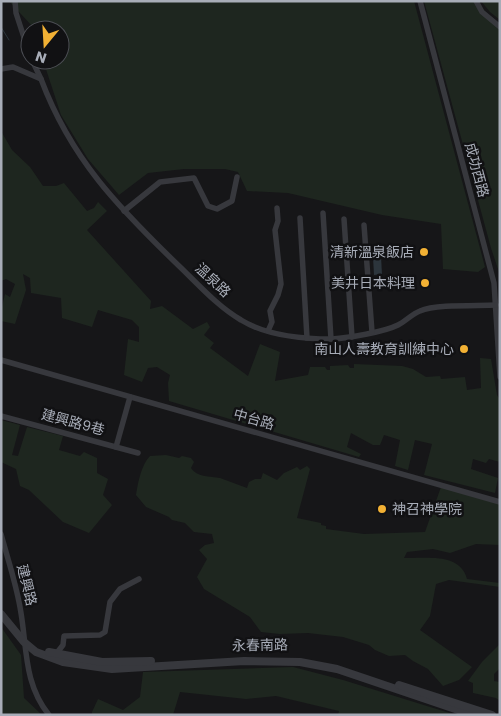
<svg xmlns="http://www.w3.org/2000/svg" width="501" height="716" viewBox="0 0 501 716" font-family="Poppins,'Noto Sans TC',sans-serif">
<rect width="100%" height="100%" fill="#161618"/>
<g fill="#1e261f">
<path d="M9,1h405l71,266 -7,5 -35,-3 -2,-45 -59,-9 -94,-22 -41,-2 -9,-19 -13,-3h-41l-36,4 -29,22 -31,-36 -27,-44 -18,-55h17v-30h-27l-1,-4z"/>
<path d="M424,1h50l26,24v250l-9,-27z"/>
<path d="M481,1h19v19l-10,-8z"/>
<path d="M1,131l11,19 18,17 13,19h13l8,-3 23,28 7,-3 4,-6 9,9 -20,19 64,71 -1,8 12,-3 31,23 14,-7 3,5 -6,8 10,8 -4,5 38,28 12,-32 20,8 -5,29 33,-6 2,-8h15l2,3h3v-4l18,-1 2,3h4v-4l48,2 11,3 13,8 14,-1 1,3 24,-2 2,13 14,-2 -1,-30 11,1 6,36 3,5v62l-11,-3 -3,4 -13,-4 -2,10 27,9 -3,15 -71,-18 8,-31 -17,-4 -7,30 -13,-4 5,-26 -16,-5 -4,10h-7l-22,-12 -4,14 14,7 -2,3 -190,-56 -1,-18 2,-8 -13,-8 -9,1 -6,14 -18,-7 4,-36 11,3v-15l-7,-7 -34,-10 -6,17 -30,-9 -1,-20 -30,-5 -1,-15 -7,-4 3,16 -11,34 -14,-3v-10l4,-17 5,3 5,-13 -9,-5 -5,2z"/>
<path d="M1,420l19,5 -8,30 6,1 9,-29 36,9 -4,14 21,6 4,-4 13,6v15l11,6 -5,16 9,10 -23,28 -26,-11 -34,-32 -9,-4 -4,-17 -15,-7z"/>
<path d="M166,455l13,3 3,-2 9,2 3,4 -3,6c7,10 19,8 29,10 9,3 18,7 27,10l2,-6 6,-3h6l2,-6 14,7 7,-7 13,-6 3,3 7,-4 3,3 -13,49 24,5v2l5,1v3l38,5 61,-2 16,-45 59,16v42l-24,-1 -26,9 -17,-4 -26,3 -3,6c21,1 56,-6 63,21l33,4v4l-51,-7 -13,4 -6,32 -10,14 52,37 -13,13 -16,6 -15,-17 -15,-8 -8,-6 -16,1 -14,-6 -6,-5 -26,-8 -35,-4 -28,1 -19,-2 -11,-15 -46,-28 -7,-12 10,-18 -8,-9 6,-5 9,-2 -2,-9 -18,-2 -9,-9 -13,-3 -3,-3 -23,-10 -10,-12c2,-12 5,-30 14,-39z"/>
<path d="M1,627l20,28 3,43 18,17h-41z"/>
<path d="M500,644v24l-6,6v7l6,1v19l-4,-3 -23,-5v-10l-5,-2 14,-19z"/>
<path d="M293,667l50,13 113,35h-118l1,-4 -63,-15 -30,3 -66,-7 -7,23h-81v-3l6,-13 25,11 17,-13 3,-25z"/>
</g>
<path fill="#2c353c" d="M373,257h8l1,17 -8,1z"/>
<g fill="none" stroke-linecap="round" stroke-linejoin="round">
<path stroke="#2c353c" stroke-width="1" d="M1,27l8,13"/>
<g stroke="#37383d" stroke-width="5.5">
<path d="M15,1l1,12 14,43"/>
<path d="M420,1l74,282 6,94"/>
<path d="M476,1l6,11 18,15"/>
<path d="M32,60l9,19"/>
<path d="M1,69l12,-2 28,12c30,80 77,128 137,186 20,19 39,41 63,55 26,16 61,19 91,19 16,-1 52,-7 66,-14 8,-4 14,-11 22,-14 16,-7 57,-5 76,-6"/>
<path d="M124,211l36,-29 34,-4 14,28 9,3 15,-8 5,-24"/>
<path d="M323,213l8,126"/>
<path d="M300,218l7,120"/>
<path d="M344,219l8,118"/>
<path d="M364,225l8,107"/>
<path d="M268,331l4,-9 -2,-11 8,-16 3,-11 -6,-54 3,-9 -1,-13"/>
<path d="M1,360l499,142"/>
<path d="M1,416l137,37"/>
<path d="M116,447l14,-50"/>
<path d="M1,534c7,26 16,52 20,79 6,36 3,71 28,102"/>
<path d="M56,654l7,-9 1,-9 36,-1 5,-3 5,-30 10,-13 19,-10"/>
</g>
<g stroke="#37383d" stroke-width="8">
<path d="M1,614l23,28 12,10 27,10 49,7 132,-8 56,1 37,7 136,46"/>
<path d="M49,652l53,10 49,-1"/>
<path d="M399,685l93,30"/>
</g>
</g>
<g fill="#f2b134" stroke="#111113" stroke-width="2">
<circle cx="424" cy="252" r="5"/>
<circle cx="425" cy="283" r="5"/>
<circle cx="464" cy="349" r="5"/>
<circle cx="382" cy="509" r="5"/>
</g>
<g text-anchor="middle" stroke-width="5" stroke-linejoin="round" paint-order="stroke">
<g font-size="14" fill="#a8adb8" stroke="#111113">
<text transform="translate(477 170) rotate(75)" y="5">成功西路</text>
<text transform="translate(213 280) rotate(43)" y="5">溫泉路</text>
<text transform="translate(254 419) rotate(16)" y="5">中台路</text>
<text transform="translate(73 422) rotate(15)" y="5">建興路9巷</text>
<text transform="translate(27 585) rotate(76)" y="5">建興路</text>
<text transform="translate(260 645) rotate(-1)" y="5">永春南路</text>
</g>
<g font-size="14" fill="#a8adb8" stroke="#111113" text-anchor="end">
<text x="414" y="257">清新溫泉飯店</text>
<text x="415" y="288">美井日本料理</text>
<text x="454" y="354">南山人壽教育訓練中心</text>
<text x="392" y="514" text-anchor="start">神召神學院</text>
</g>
</g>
<rect width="501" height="716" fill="none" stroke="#a8adb8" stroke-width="5"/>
<g transform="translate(45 45) rotate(198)"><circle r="24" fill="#111113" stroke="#4d4f55"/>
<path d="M0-4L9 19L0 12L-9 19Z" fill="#f2b134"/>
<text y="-8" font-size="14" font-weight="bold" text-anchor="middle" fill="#a8adb8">N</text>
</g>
</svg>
